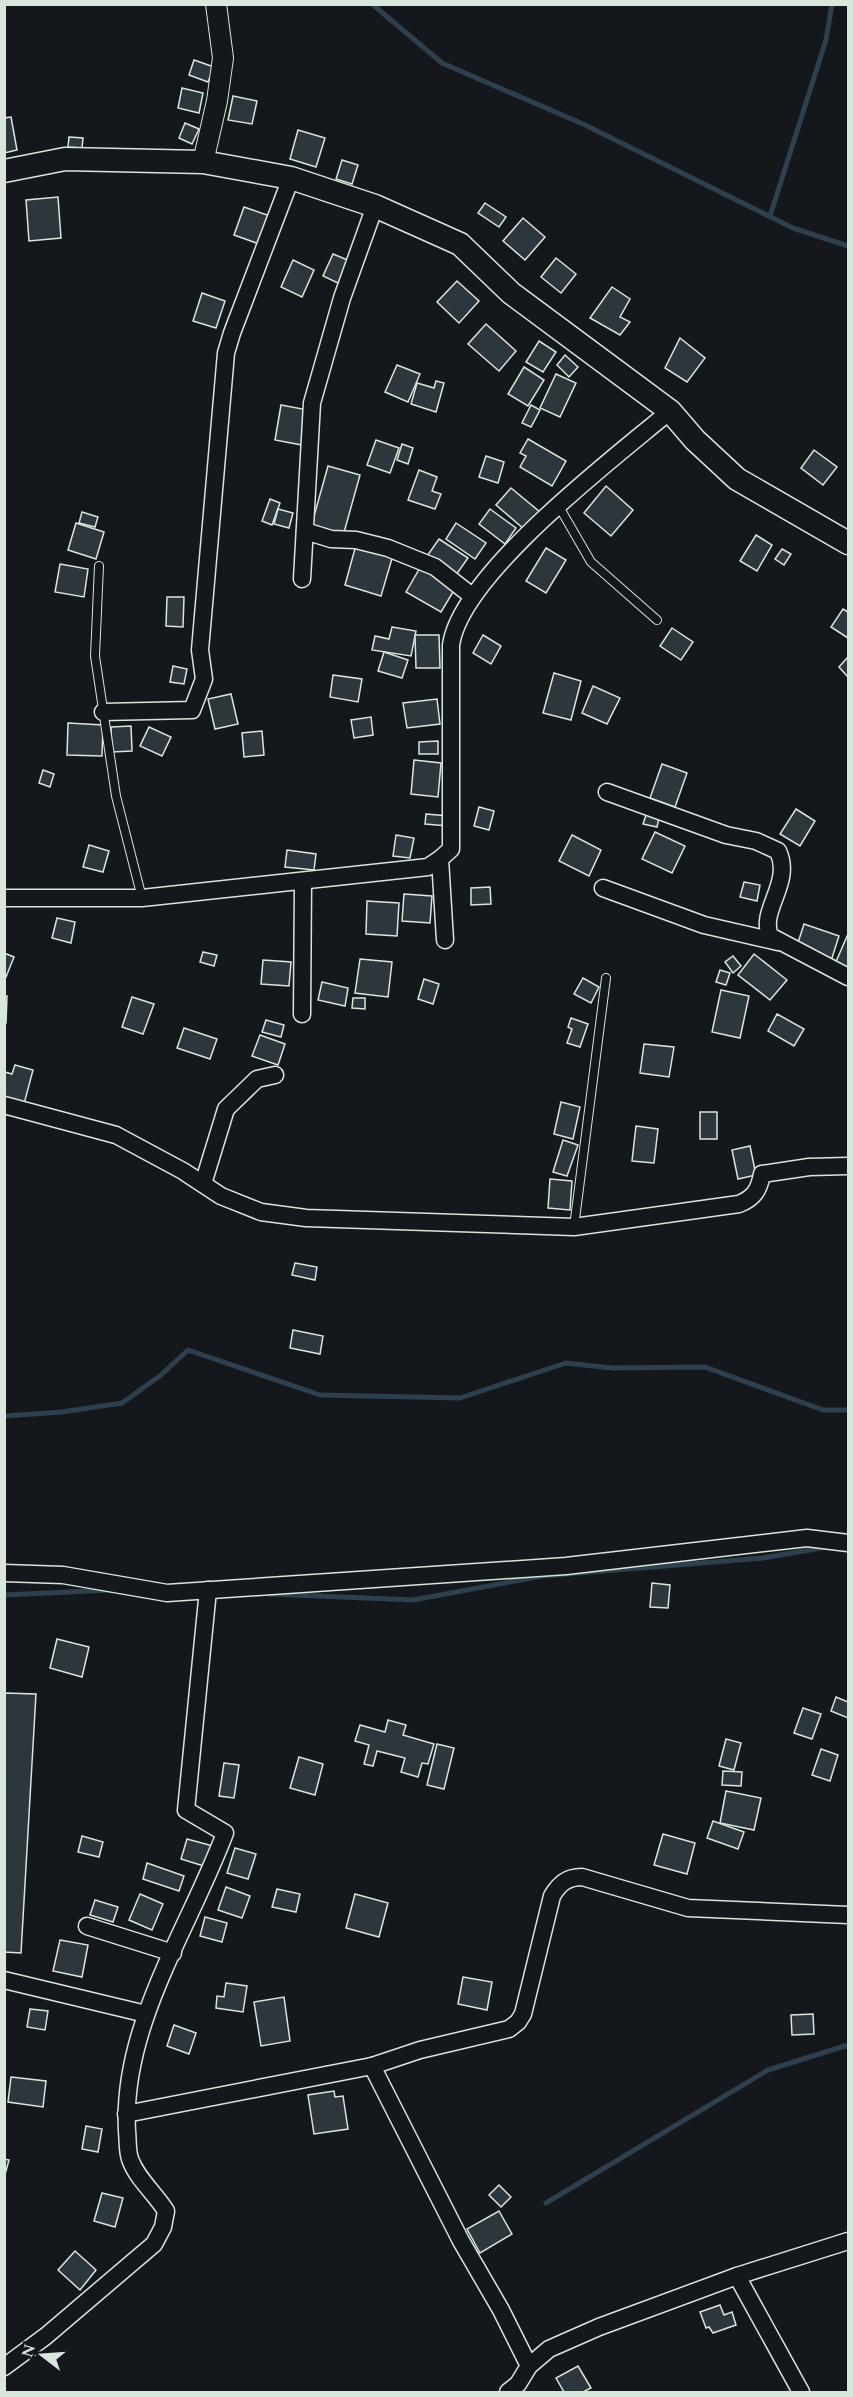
<svg xmlns="http://www.w3.org/2000/svg" width="853" height="2397" viewBox="0 0 853 2397" font-family="Spectral,serif">
<rect width="100%" height="100%" fill="#14181c"/>
<g fill="none" stroke-linecap="round" stroke-linejoin="round">
<g stroke="#2f3f4d" stroke-width="5">
<path d="M372,4l70,59 141,61 210,104 55,18"/>
<path d="M770,216l56,-176 6,-36"/>
<path d="M4,1416l58,-4 60,-9 39,-28 27,-25 132,45 140,3 106,-35 46,5 93,-1 118,43h25"/>
<path d="M270,1594l143,6 129,-24 221,-18 64,-11"/>
<path d="M4,1595l107,-5"/>
<path d="M546,2203l222,-133 80,-25"/>
</g>
</g>
<g fill="#2c363c" stroke="#d8e6dc" stroke-width="1.5">
<path d="M194,60l20,7 -6,15 -19,-7z"/>
<path d="M182,88l21,5 -4,20 -21,-5z"/>
<path d="M233,96l24,5 -5,23 -24,-4z"/>
<path d="M11,117l6,33 -13,3v-35z"/>
<path d="M185,123l14,6 -7,15 -13,-6z"/>
<path d="M298,130l27,8 -9,29 -26,-8z"/>
<path d="M69,137l14,1 -1,10 -14,-1z"/>
<path d="M342,160l16,5 -6,19 -16,-5z"/>
<path d="M58,197l3,41 -32,3 -3,-41z"/>
<path d="M485,203l21,14 -7,10 -21,-14z"/>
<path d="M244,207l26,9 -11,28 -25,-9z"/>
<path d="M523,218l22,19 -20,23 -22,-19z"/>
<path d="M333,254l17,7 -10,23 -17,-8z"/>
<path d="M556,258l20,16 -15,19 -20,-16z"/>
<path d="M293,260l21,10 -12,27 -21,-10z"/>
<path d="M457,281l22,20 -20,22 -22,-21z"/>
<path d="M612,287l18,12 -10,18 10,5 -10,13 -30,-17z"/>
<path d="M202,293l23,8 -9,27 -23,-7z"/>
<path d="M486,324l30,27 -17,20 -31,-27z"/>
<path d="M680,338l25,20 -18,24 -22,-14z"/>
<path d="M539,341l17,11 -13,20 -17,-10z"/>
<path d="M565,355l13,12 -9,10 -12,-12z"/>
<path d="M397,365l23,9 -12,28 -23,-10z"/>
<path d="M524,367l20,13 -16,26 -20,-12z"/>
<path d="M556,374l20,9 -16,34 -20,-9z"/>
<path d="M436,381l8,2 -8,29 -25,-8 6,-21 17,5z"/>
<path d="M281,405l27,5 -6,35 -27,-5z"/>
<path d="M531,405l9,5 -9,17 -9,-4z"/>
<path d="M528,439l38,22 -14,25 -32,-19 6,-11 -6,-3z"/>
<path d="M376,440l23,8 -9,25 -23,-8z"/>
<path d="M402,444l11,4 -5,16 -11,-4z"/>
<path d="M814,450l23,17 -14,18 -22,-17z"/>
<path d="M486,456l18,6 -6,21 -19,-6z"/>
<path d="M328,466l32,9 -17,61 -32,-9z"/>
<path d="M419,470l18,7 -5,14 9,3 -6,15 -27,-9z"/>
<path d="M606,486l27,24 -22,26 -27,-23z"/>
<path d="M511,488l29,24 -15,18 -29,-25z"/>
<path d="M270,499l10,4 -8,22 -10,-4z"/>
<path d="M278,509l15,4 -4,15 -15,-4z"/>
<path d="M490,509l26,19 -11,16 -26,-20z"/>
<path d="M82,512l16,5 -3,10 -16,-4z"/>
<path d="M76,523l28,9 -8,27 -28,-9z"/>
<path d="M456,523l30,20 -11,16 -29,-20z"/>
<path d="M756,535l16,10 -15,26 -17,-10z"/>
<path d="M439,539l29,19 -12,17 -29,-19z"/>
<path d="M356,545l37,10 -12,41 -36,-11z"/>
<path d="M546,548l20,12 -20,33 -20,-12z"/>
<path d="M782,549l9,5 -7,11 -9,-6z"/>
<path d="M60,564l28,5 -4,28 -29,-5z"/>
<path d="M421,566l35,21 -15,25 -35,-20z"/>
<path d="M167,597h17l-1,30 -17,-1z"/>
<path d="M843,609l5,3v26l-17,-11z"/>
<path d="M392,627l24,4 -5,25 -39,-6 3,-14 14,3z"/>
<path d="M672,628l21,14 -12,18 -21,-14z"/>
<path d="M415,635h24l1,33h-24z"/>
<path d="M483,635l18,11 -10,18 -18,-11z"/>
<path d="M384,652l24,8 -6,18 -24,-7z"/>
<path d="M848,657v20l-9,-10z"/>
<path d="M173,666l14,3 -3,15 -14,-2z"/>
<path d="M554,673l27,8 -10,39 -28,-7z"/>
<path d="M333,675l29,4 -4,23 -28,-5z"/>
<path d="M593,686l27,12 -13,26 -25,-11z"/>
<path d="M231,694l7,30 -23,5 -7,-30z"/>
<path d="M437,699l3,25 -33,4 -4,-25z"/>
<path d="M371,717l2,18 -19,3 -3,-18z"/>
<path d="M68,723l35,2 -1,31 -35,-1z"/>
<path d="M131,726l1,25 -20,1 -1,-25z"/>
<path d="M149,727l22,10 -9,19 -22,-10z"/>
<path d="M262,731l2,24 -20,2 -2,-24z"/>
<path d="M438,741v13h-19v-12z"/>
<path d="M414,760l27,3 -3,34 -27,-3z"/>
<path d="M662,764l25,9 -12,34 -25,-9z"/>
<path d="M43,770l11,4 -4,13 -11,-4z"/>
<path d="M479,807l15,4 -5,19 -15,-4z"/>
<path d="M796,809l19,12 -15,25 -20,-12z"/>
<path d="M426,814l23,2 -1,10 -23,-2z"/>
<path d="M646,815l13,3 -2,9 -14,-3z"/>
<path d="M655,832l30,14 -13,27 -30,-14z"/>
<path d="M396,835l18,3 -4,20 -17,-2z"/>
<path d="M572,835l29,15 -12,26 -30,-15z"/>
<path d="M89,845l20,6 -6,21 -20,-5z"/>
<path d="M287,850l29,4 -2,16 -29,-3z"/>
<path d="M744,882l16,3 -3,16 -17,-4z"/>
<path d="M490,887l1,17 -20,1v-17z"/>
<path d="M404,894l28,2 -2,27 -28,-2z"/>
<path d="M367,901l32,2 -2,33 -31,-2z"/>
<path d="M57,918l18,4 -4,21 -19,-5z"/>
<path d="M804,924l35,12 -8,25 -35,-12z"/>
<path d="M848,934v36l-13,-6z"/>
<path d="M203,952l14,3 -3,11 -14,-4z"/>
<path d="M4,953l10,4 -8,20 -2,-1z"/>
<path d="M754,954l33,26 -17,20 -32,-25z"/>
<path d="M733,956l8,10 -8,7 -8,-11z"/>
<path d="M360,959l32,3 -4,35 -33,-4z"/>
<path d="M263,960l28,2 -2,24 -28,-2z"/>
<path d="M720,970l10,3 -4,12 -10,-3z"/>
<path d="M583,978l16,9 -8,16 -17,-9z"/>
<path d="M424,979l15,5 -6,20 -15,-5z"/>
<path d="M322,982l26,6 -3,18 -27,-6z"/>
<path d="M721,990l28,6 -9,42 -28,-6z"/>
<path d="M4,996h3l-1,27h-2z"/>
<path d="M132,997l22,7 -11,30 -21,-7z"/>
<path d="M353,998h12v11l-13,-1z"/>
<path d="M777,1014l27,15 -10,17 -26,-15z"/>
<path d="M571,1018l17,6 -8,23 -13,-4 5,-14 -4,-2z"/>
<path d="M266,1020l18,5 -3,12 -19,-5z"/>
<path d="M184,1028l33,11 -7,20 -33,-11z"/>
<path d="M260,1035l25,9 -7,21 -26,-9z"/>
<path d="M644,1044l30,3 -5,30 -29,-4z"/>
<path d="M15,1065l18,5 -9,34 -20,-4 1,-28 7,2z"/>
<path d="M561,1102l19,5 -7,32 -19,-5z"/>
<rect x="700" y="1112" width="17" height="27"/>
<path d="M636,1126l22,3 -4,34 -22,-2z"/>
<path d="M563,1140l15,5 -11,31 -14,-4z"/>
<path d="M750,1146l6,29 -18,4 -6,-29z"/>
<path d="M550,1179l22,2 -2,29 -22,-2z"/>
<path d="M295,1263l22,4 -2,13 -23,-5z"/>
<path d="M293,1330l30,6 -3,18 -30,-6z"/>
<path d="M652,1583l18,2 -2,23 -18,-1z"/>
<path d="M57,1639l32,8 -7,30 -32,-9z"/>
<path d="M4,1693l32,1 -15,259 -17,-1z"/>
<path d="M836,1697l12,5v16l-17,-7z"/>
<path d="M803,1708l18,6 -9,25 -18,-6z"/>
<path d="M388,1720l18,5 -3,10 31,9 -6,20 -6,-1 -4,14 -17,-5 4,-14 -28,-7 -4,15 -9,-2 5,-19 -14,-4 5,-16 25,7z"/>
<path d="M726,1739l15,4 -7,27 -15,-4z"/>
<path d="M437,1744l17,4 -10,41 -17,-4z"/>
<path d="M821,1749l17,6 -8,26 -18,-6z"/>
<path d="M299,1757l24,7 -8,31 -25,-7z"/>
<path d="M224,1763l15,2 -5,33 -15,-2z"/>
<path d="M723,1771l19,1 -1,14 -19,-1z"/>
<path d="M726,1791l35,7 -7,32 -34,-7z"/>
<path d="M713,1821l31,11 -6,17 -31,-11z"/>
<path d="M663,1834l32,9 -8,31 -33,-9z"/>
<path d="M82,1836l21,6 -4,15 -21,-5z"/>
<path d="M187,1839l26,7 -6,21 -26,-8z"/>
<path d="M235,1848l21,6 -8,25 -21,-6z"/>
<path d="M147,1863l37,13 -5,15 -36,-12z"/>
<path d="M226,1887l24,9 -8,22 -24,-8z"/>
<path d="M277,1889l23,5 -4,18 -24,-5z"/>
<path d="M140,1894l23,10 -11,26 -23,-10z"/>
<path d="M355,1894l33,9 -9,34 -33,-9z"/>
<path d="M95,1900l23,7 -5,15 -23,-7z"/>
<path d="M205,1917l22,6 -5,19 -22,-6z"/>
<path d="M60,1940l28,5 -6,32 -29,-6z"/>
<path d="M463,1977l29,5 -5,28 -29,-6z"/>
<path d="M226,1983l21,3 -4,26 -27,-4 1,-12 7,1z"/>
<path d="M284,1997l6,44 -29,5 -7,-44z"/>
<path d="M30,2009l18,2 -3,19 -18,-3z"/>
<path d="M813,2014l1,20 -22,1 -1,-20z"/>
<path d="M174,2025l22,8 -7,21 -22,-8z"/>
<path d="M11,2077l35,4 -3,26 -35,-5z"/>
<path d="M334,2091l1,6 8,-1 5,33 -34,5 -6,-39z"/>
<path d="M86,2126l16,3 -4,23 -16,-3z"/>
<path d="M4,2159l5,1 -5,18z"/>
<path d="M499,2185l12,12 -10,10 -12,-12z"/>
<path d="M102,2193l21,5 -8,29 -21,-6z"/>
<path d="M499,2211l13,23 -32,19 -13,-24z"/>
<path d="M75,2251l21,19 -16,20 -22,-20z"/>
<path d="M720,2305l4,10 8,-3 4,13 -23,8 -4,-6 -3,1 -6,-16z"/>
<path d="M578,2366l13,22 -8,4h-19l-8,-14z"/>
</g>
<g fill="none" stroke-linecap="round" stroke-linejoin="round">
<defs>
<g id="service">
<path d="M558,505l33,57 66,58"/>
<path d="M99,566l-4,90 21,140 26,102"/>
<path d="M574,1227l32,-249"/>
</g>
<g id="minor">
<path d="M305,531l26,8 25,1 32,8 47,19 37,29"/>
<path d="M302,579l10,-176 30,-105 33,-92"/>
<path d="M103,712l89,-2 12,-31 -4,-29 26,-297 6,-20 59,-155"/>
<path d="M607,792l119,43 30,6 22,10c15,32 -19,59 -8,85l78,41"/>
<path d="M440,859l5,81"/>
<path d="M603,888l101,37 74,17"/>
<path d="M4,898h138l286,-31 12,-8 11,-10v-204c10,-71 162,-186 219,-234"/>
<path d="M302,1014l1,-133"/>
<path d="M4,1105l112,30 67,36 38,25 40,16 45,6 268,9 165,-23c15,-6 20,-14 23,-30l47,-7 39,-1"/>
<path d="M203,1184l23,-75 31,-30 18,-4"/>
<path d="M4,1573l59,2 104,18 399,-27 241,-28 41,5"/>
<path d="M87,1926l86,27"/>
<path d="M4,1980l142,34"/>
<path d="M372,2066l89,175 40,69 28,56 -11,18 -10,8"/>
<path d="M126,2114l246,-48 48,-16 89,-21 9,-7 5,-8 29,-118c7,-12 15,-19 30,-19l106,31 160,7"/>
<path d="M737,2276l64,116"/>
<path d="M529,2366l20,-17 50,-22 138,-51 111,-35"/>
<path d="M4,2367l42,-31 108,-92 9,-17 3,-16c-11,-18 -29,-32 -36,-52 -3,-9 -2,-19 -3,-28 -6,-105 62,-202 98,-298l-39,-23 22,-220"/>
</g>
<path id="tertiary" d="M203,162l14,-61 6,-43 -7,-54"/>
<path id="secondary" d="M4,171l61,-12 138,3 88,16 84,28 85,38 51,49 159,118 25,29 42,39 111,64"/>
</defs>
<use href="#service" stroke="#d8e6dc" stroke-width="10"/>
<use href="#minor" stroke="#d8e6dc" stroke-width="19"/>
<use href="#tertiary" stroke="#d8e6dc" stroke-width="22"/>
<use href="#secondary" stroke="#d8e6dc" stroke-width="25"/>
<use href="#service" stroke="#14181c" stroke-width="8"/>
<use href="#minor" stroke="#14181c" stroke-width="16"/>
<use href="#tertiary" stroke="#14181c" stroke-width="20"/>
<use href="#secondary" stroke="#14181c" stroke-width="22"/>
</g>
<rect width="853" height="2397" fill="none" stroke="#d8e6dc" stroke-width="12"/>
<g transform="translate(42 2355) rotate(287)" stroke="#14181c" stroke-width="4.5" paint-order="stroke">
<path d="M0-4.5L10 22L0 15L-10 22Z" fill="#d8e6dc"/>
<text y="-9" font-size="16" font-weight="bold" text-anchor="middle" fill="#d8e6dc">N</text>
</g>
</svg>
